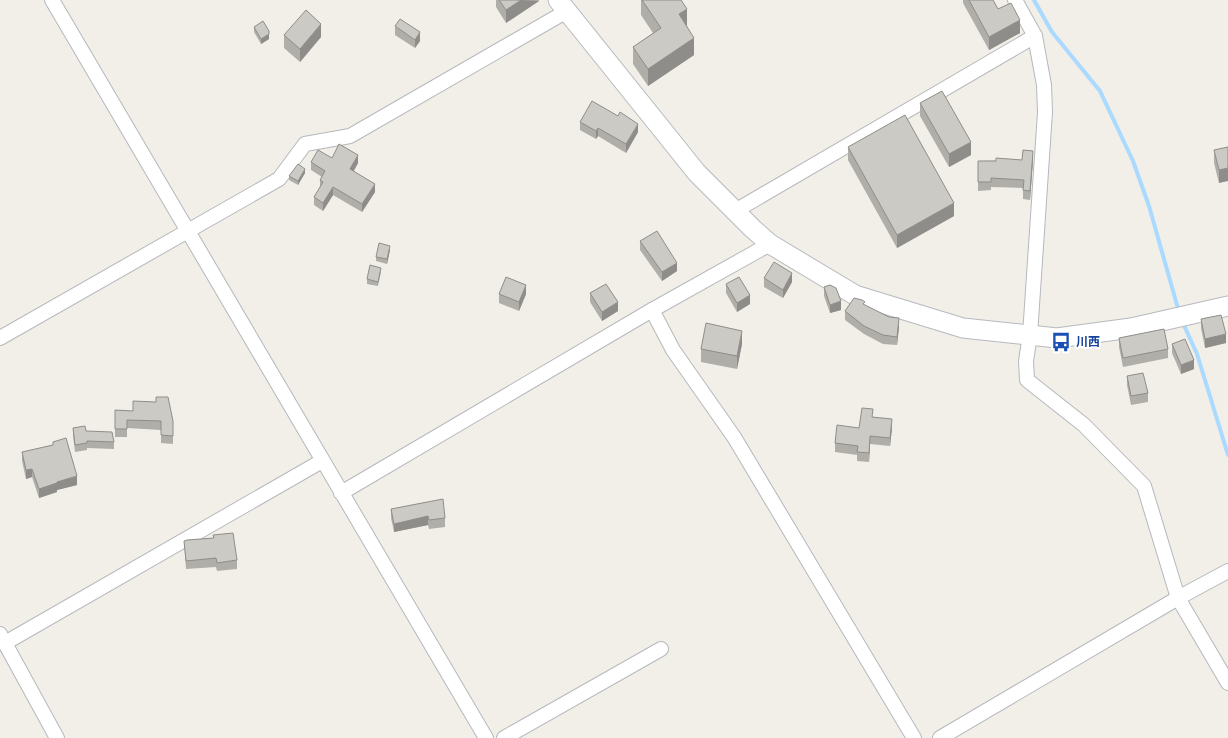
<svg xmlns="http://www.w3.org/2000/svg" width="1228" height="738" viewBox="0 0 1228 738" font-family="Helvetica,'Noto Sans JP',sans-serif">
<rect width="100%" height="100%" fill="#f1efe8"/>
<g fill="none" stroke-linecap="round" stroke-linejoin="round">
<g stroke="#aadaff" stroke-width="4">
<path d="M1034,0l18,32 48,59 33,70 16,45 30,106"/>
<path d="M1182,321l15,33 31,101"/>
</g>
<defs>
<g id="street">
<path d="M52,0l434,738"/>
<path d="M1015,0l20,36 9,49 1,27 -15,223 -4,26 1,19 57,45 60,61 34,112 50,85"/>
<path d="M735,211l300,-175"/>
<path d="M652,310l21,40 61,87 180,301"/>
<path d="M0,338l279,-159 26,-35 45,-8 217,-125"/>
<path d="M341,493l311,-183 118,-66"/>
<path d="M0,634l57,104"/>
<path d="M5,643l317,-182"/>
<path d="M504,738l157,-89"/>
<path d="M940,738l238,-140 50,-27"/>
</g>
<path id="secondary" d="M558,0l139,173 56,56 17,15 85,51 108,33 94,10 74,-10 97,-22"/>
</defs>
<use href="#street" stroke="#b5b8bc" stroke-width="16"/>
<use href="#secondary" stroke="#b6babf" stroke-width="21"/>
<use href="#street" stroke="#fff" stroke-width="14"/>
<use href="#secondary" stroke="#fff" stroke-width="19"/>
</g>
<g fill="#afaea9">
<path d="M496,0h43v1l-33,22 -10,-16z"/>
<path d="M641,0h40l6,26 7,29 -46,31 -15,-22v-17l20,-14 -12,-18z"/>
<path d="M963,0h30l5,9 22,24 -31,17 -26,-47z"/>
<path d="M395,26l25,15 -5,7 -20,-13z"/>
<path d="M254,27l15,12 -8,5 -7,-12z"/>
<path d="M284,35l37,2 -21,25 -16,-14z"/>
<path d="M920,103l51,52 -22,12 -29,-51z"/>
<path d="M580,122l58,10 -12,21 -28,-17 -2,3 -16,-9z"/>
<path d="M848,147l106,69 -57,32 -49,-88z"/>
<path d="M1228,147l-9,36 -5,-20v-13z"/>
<path d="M332,158l26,5 -4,8 21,21 -13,20 -29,-17 -10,16 -9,-6v-8l6,-10v-7l2,-3 -11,-7v-8z"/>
<path d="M1033,160l-3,40 -7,-1v-11l-32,-1v3l-13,1v-30z"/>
<path d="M305,173l-7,12 -9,-5v-4z"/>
<path d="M640,241l37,30 -15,10 -22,-31z"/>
<path d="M390,250l-3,14 -11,-3v-4z"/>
<path d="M381,272l-3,14 -11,-2v-5z"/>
<path d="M764,278l28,4 -9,16 -19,-11z"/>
<path d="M726,284l24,20 -13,8 -11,-19z"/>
<path d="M824,287l17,23 -11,3 -6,-17z"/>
<path d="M590,293l28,18 -16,10 -12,-19z"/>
<path d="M499,294h27l-7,17 -20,-8z"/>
<path d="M865,305l34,22 -2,18 -14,-1 -19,-10 -19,-14v-9z"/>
<path d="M1201,319l25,24 -21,5 -4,-20z"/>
<path d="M1119,338l49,11v9l-45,9 -4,-20z"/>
<path d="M742,344l-5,25 -36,-7v-13z"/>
<path d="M1172,344l22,25 -13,5 -9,-21z"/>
<path d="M1127,376l21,17v9l-17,3 -4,-20z"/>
<path d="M133,401l40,28v15l-12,-1v-13l-34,-2v9h-12v-27l18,1z"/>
<path d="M873,417l19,11 -2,18 -20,-2 -1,18 -12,-1v-6l-22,-3v-9l24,-15z"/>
<path d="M73,428l13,3 28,11v7l-27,-1v2l-12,2 -2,-17z"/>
<path d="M53,442l24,43 -20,5v2l-18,6 -7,-21 -6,2 -4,-18v-9l31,-7z"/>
<path d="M391,509l54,9v9l-16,2 -1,-4 -34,7 -3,-14z"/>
<path d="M184,541l53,19v9l-20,2 -1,-4 -30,2z"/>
</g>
<g fill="#8f8d8a">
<path d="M521,0l18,1 -33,22v-13z"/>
<path d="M687,9v17l-8,-12z"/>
<path d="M1020,20v13l-31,17v-13z"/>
<path d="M321,24v13l-21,25v-13z"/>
<path d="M420,32v9l-5,7v-8z"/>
<path d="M269,34v5l-8,5v-5z"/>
<path d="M694,38v17l-46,31v-17z"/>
<path d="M638,124v8l-12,21v-9z"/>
<path d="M598,128v8l-2,3v-8z"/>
<path d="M971,142v13l-22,12v-13z"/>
<path d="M1033,151v9l-3,40v-9z"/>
<path d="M358,155v8l-8,14v-8z"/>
<path d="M1228,168v13l-9,2v-13z"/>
<path d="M305,169v4l-7,12v-4z"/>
<path d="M375,184v8l-13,20v-8z"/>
<path d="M333,187v8l-10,16v-8z"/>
<path d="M954,203v13l-57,32v-13z"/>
<path d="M390,246v4l-3,14v-5z"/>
<path d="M677,263v8l-15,10v-9z"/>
<path d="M792,273v9l-9,16v-8z"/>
<path d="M526,285v9l-7,17v-9z"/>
<path d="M750,295v9l-13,8v-9z"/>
<path d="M841,301v9l-11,3v-8z"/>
<path d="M618,302v9l-16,10v-9z"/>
<path d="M899,318v9l-2,18v-8z"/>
<path d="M742,331v13l-5,25v-13z"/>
<path d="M1226,334v9l-21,5v-9z"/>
<path d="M1194,360v9l-13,5v-9z"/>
<path d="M892,419v9l-2,18v-8z"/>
<path d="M870,436v8l-1,18v-9z"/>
<path d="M32,469v8l-6,2v-9z"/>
<path d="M77,476v9l-20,5v2l-18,6v-9l18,-7z"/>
<path d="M428,516v9l-34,7v-8z"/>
</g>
<g fill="#cccac5" stroke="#8f8d8a">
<path d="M499,0h22l-15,10z"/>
<path d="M642,0h39l6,9 -8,5 15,24 -46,31 -15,-22 28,-19z"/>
<path d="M969,0h24l5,9 13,-6 9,17 -31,17z"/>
<path d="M306,10l15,14 -21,25 -16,-14z"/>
<path d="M400,19l20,13 -5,8 -20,-14z"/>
<path d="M263,21l6,10v3l-8,5 -7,-12z"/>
<path d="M942,91l29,51 -22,12 -29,-51z"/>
<path d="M592,101l26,15 2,-4 18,12 -12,20 -28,-16 -2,3 -16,-9z"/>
<path d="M905,115l49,88 -57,32 -49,-88z"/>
<path d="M339,144l19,11 -8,14 25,15 -13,20 -29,-17 -10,16 -9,-6 9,-15 -3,-2 5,-9 -14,-9 7,-12 14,8z"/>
<path d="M1228,147v21l-9,2 -5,-20z"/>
<path d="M1023,150l10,1 -3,40 -7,-1 1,-10 -33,-2v4h-13v-21h18v-3l26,2z"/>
<path d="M298,164l7,5 -7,12 -9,-5z"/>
<path d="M657,231l20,32 -15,9 -22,-31z"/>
<path d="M379,243l11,3 -3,13 -11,-2z"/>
<path d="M774,262l18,11 -9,17 -19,-12z"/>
<path d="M370,265l11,3 -3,14 -11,-3z"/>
<path d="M506,277l20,8 -7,17 -20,-8z"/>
<path d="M739,277l11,18 -13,8 -11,-19z"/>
<path d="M606,284l12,18 -16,10 -12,-19z"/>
<path d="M830,285l6,3 5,13 -11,4 -6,-18z"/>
<path d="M854,298l8,2 3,2 -2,2 26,13 10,1 -2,19 -14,-2 -19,-9 -19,-15z"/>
<path d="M1221,315l5,19 -21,5 -4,-20z"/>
<path d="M706,323l36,8 -5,25 -36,-7z"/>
<path d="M1164,329l4,20 -45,9 -4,-20z"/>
<path d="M1185,339l9,21 -13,5 -9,-21z"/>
<path d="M1143,373l5,20 -17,3 -4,-20z"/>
<path d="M156,397h12l5,24v15l-12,-1v-14l-34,-1v9h-12v-19l18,1v-10l23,1z"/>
<path d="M862,408l11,1 -1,8 20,2 -2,19 -20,-2 -1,17 -12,-1 1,-6 -23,-3 2,-18 22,3z"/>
<path d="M85,426l1,5 26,1 2,10 -27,-1v2l-12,2 -2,-17z"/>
<path d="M66,438l11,38 -20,6v1l-18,6 -7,-20 -6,1 -4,-18 31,-7v-3z"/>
<path d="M443,499l2,19 -16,2 -1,-4 -34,8 -3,-15z"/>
<path d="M233,533l4,27 -20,3 -1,-5 -30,3 -2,-20 3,-1 27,-2 -1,-3z"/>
</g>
<defs>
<symbol id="bus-bare" viewBox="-9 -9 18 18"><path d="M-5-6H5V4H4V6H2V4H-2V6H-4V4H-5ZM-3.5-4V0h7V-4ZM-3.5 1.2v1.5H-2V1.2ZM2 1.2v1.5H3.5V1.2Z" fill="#1a4fb4" stroke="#fff" stroke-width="2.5" paint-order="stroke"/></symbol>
</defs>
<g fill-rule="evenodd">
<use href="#bus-bare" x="1047" y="328" width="28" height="28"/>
</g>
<g text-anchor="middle" stroke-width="4" stroke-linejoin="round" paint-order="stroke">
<g font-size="12" font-weight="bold" fill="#164399" stroke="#fff" text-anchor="start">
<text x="1076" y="346">川西</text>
</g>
</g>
</svg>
